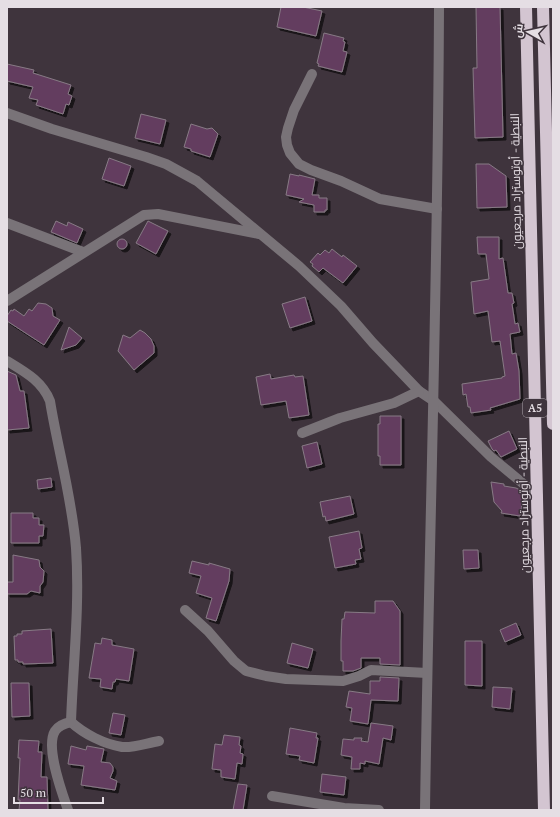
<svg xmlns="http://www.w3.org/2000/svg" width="560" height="817" viewBox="0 0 560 817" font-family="'PT Serif',Cairo,serif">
<defs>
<filter id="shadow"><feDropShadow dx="3" dy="3" stdDeviation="0" flood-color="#0009"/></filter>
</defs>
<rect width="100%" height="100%" fill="#3f343d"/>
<g fill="#633e5f" stroke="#877a85" filter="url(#shadow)">
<path d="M281,7h22l19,4 -6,25 -39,-9z"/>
<path d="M476,7h24l3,130 -28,1 -2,-70h4z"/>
<path d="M324,33l20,5 -1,3 2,1 -2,9 4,1 -5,20 -24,-6 1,-2 -2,-1z"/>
<path d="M7,64l27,6 -1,3 38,12 -3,9 4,2 -3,9 -3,-1 -3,10 -27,-9 2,-5 -9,-2 4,-11 -26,-6z"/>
<path d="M141,114l25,6 -6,24 -25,-6z"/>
<path d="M191,124l16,5 5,-1 6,6 -8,23 -19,-6v-2l-7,-2z"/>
<path d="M109,158l22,8 -7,20 -22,-7z"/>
<path d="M476,164h13l17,12 1,31 -30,1z"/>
<path d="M290,174l9,2v-1l16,4 -3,16h7v3h8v12h-2v2h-11v-7l-15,-3 5,-3 -18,-4z"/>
<path d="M56,221l11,5 1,-4 15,7 -6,14 -26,-11z"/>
<path d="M148,221l20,10 -12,23 -20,-11z"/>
<path d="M477,237h22v22l4,-1 5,35h4l2,10 -2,1 3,20 3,-1 2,9 -10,2 2,20 4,-1 3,18 1,28 -30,9 1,2 -20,3 -1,-6h-2l-2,-13 -3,1 -1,-11 40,-6v-1l3,-1 -5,-35 -8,1 -4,-31 -14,3 -3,-32 18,-3 -3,-25h-8z"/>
<circle cx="122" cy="244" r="5"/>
<path d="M332,249l10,8 1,-2 14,11 -14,17 -20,-15 -4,4 -7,-6 1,-2 -3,-2 8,-9 2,2 5,-5 4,3z"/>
<path d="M305,297l7,24 -22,7 -8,-24z"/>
<path d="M38,303l8,1 6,4 1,8 7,4 -16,25 -37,-24v-5l4,-6 2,1 1,-2 10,7 5,-7 3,2z"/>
<path d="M69,327l13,11 -6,7 -15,5z"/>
<path d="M140,330l5,3 6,6 3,7v7l-20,17 -16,-19 5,-16 7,3z"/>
<path d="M7,371l9,4 4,16h4l5,37 -22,2z"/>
<path d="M270,374l1,5 23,-4 1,2 8,-1 6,39 -20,3 -3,-17 -25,4 -5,-28z"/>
<path d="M380,416h21v49h-21v-9h-2v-32h2z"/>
<path d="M509,431l8,18 -16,8 -5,-7 -2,1 -2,-2 -4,-8z"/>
<path d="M317,442l5,22 -15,4 -5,-22z"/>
<path d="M51,478l1,9 -14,2 -1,-9z"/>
<path d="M491,482l13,2v2l12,2 8,4 -4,24 -19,-3 1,-2 -8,-9z"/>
<path d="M350,496l4,18 -28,7 -1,-5 -2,1 -3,-15z"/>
<path d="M11,513h22v5h6v7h5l-1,11h-4v7h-28z"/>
<path d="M359,531l3,17 -3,1 2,10 -6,1 1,4 -21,4 -6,-31z"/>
<path d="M463,550h15l1,18 -15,1z"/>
<path d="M13,555l26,5 1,7 4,4 -1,11 -3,4v7l-9,-2 -4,3h-20v-12h6z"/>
<path d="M192,561l17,4v-2l21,6 -1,12 -13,40 -10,-3 6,-20 -16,-5 5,-17 -12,-3z"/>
<path d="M375,601h18l7,10v54l-20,-1v-6h-19v10l-8,3h-10v-10h-2v-20l1,-22h2l1,-7 30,1z"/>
<path d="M516,623l5,12 -16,7 -5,-12z"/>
<path d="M51,629l2,34 -30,1v-2h-5v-2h-3l-1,-24h3v-2h5v-3z"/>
<path d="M102,638l10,2v5l22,4 -5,32 -13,-2 -1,3h-2l-1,7 -12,-2 1,-8 -12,-1 6,-35 6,1z"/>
<path d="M465,641h17v45l-17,-1z"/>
<path d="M292,643l21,6 -5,19 -21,-5z"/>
<path d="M380,677l19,1 -1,23 -27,-1 -3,24 -18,-3 2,-13 -6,-1 3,-16 21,3v-13h10z"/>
<path d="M11,683h18l1,33 -18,1z"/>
<path d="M493,687l19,1 -2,21 -18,-2z"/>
<path d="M113,713l12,2 -4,20 -12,-2z"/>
<path d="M371,723l22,3 -2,14 -8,-2 -4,26 -14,-3v3l-5,-1v6h-9l1,-12 -11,-2 2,-16 11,1v-2h8l-1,3 7,1z"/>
<path d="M290,728l27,5 -1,5h2l-4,25 -15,-3 1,-4 -14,-2z"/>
<path d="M224,735l16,2 -1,8 2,1 -1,7 3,1 -1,10 -5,-1 -2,16 -14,-2v-7l-9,-1 3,-25 7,1z"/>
<path d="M19,740l20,1 -1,11h4l-1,25h6l1,33h-29l1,-10h-2l2,-42h-2z"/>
<path d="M71,746l15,4 1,-4 17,3 -3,13 9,1 3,4v4l-3,7 7,3 -2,9 -34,-5 3,-19 -16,-2z"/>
<path d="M322,774l24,3 -2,18 -24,-3z"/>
<path d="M238,784l9,1 -4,25h-10z"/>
</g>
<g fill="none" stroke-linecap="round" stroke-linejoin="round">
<g stroke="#797378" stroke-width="10">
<path d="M312,74l-18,36 -6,18 -2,9 1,8 3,8 9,11 12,6 30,11 39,18 57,10"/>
<path d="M7,113l45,16 94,28 20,7 31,17 102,85 42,40 32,37 46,48 15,10 57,56 47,39"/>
<path d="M7,223l76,29"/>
<path d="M7,301l137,-86 14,-1 101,20"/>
<path d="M7,361c18,11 35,20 43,40 8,49 22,97 26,147 4,58 -3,116 -5,174 13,12 33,22 51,25 12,1 25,-4 37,-6"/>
<path d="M302,433l38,-15 54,-15 25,-12"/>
<path d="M185,610l23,21 26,30 12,10 20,5 20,3 57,2 16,-5 12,-6 56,3"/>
<path d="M272,796l72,12 35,2"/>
<path d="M68,810c-6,-17 -23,-63 -13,-79 4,-6 11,-8 16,-9"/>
<path d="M425,810c4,-268 13,-535 14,-803"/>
</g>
<g stroke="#d3c5d1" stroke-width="12">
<path d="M526,7l18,803"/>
<path d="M543,7l10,417"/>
</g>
</g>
<g text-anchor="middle" stroke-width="3" stroke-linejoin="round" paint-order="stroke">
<rect fill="#3f343d" stroke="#b3abb2" stroke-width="1" x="523" y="399" width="24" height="18" rx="3"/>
<g font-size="11" font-weight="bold" fill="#e5dee4">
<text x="535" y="412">A5</text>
</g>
<g font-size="12" fill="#e5dee4" stroke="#3f343d">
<text transform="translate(516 181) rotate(-91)" y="4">النبطية - أوتوستراد مرجعيون</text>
<text transform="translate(524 505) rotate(-91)" y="4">النبطية - أوتوستراد مرجعيون</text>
</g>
</g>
<rect width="560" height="817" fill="none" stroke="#e5dee4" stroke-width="16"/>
<g transform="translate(528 32) rotate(278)" stroke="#3f343d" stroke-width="3" paint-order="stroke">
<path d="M0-3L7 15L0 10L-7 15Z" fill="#e5dee4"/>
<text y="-6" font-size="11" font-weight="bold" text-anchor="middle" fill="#e5dee4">ش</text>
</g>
<path d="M14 797v6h89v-6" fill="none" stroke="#e5dee4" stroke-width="2"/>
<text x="20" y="797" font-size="12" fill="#e5dee4" stroke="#3f343d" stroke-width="3" paint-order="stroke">50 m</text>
</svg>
